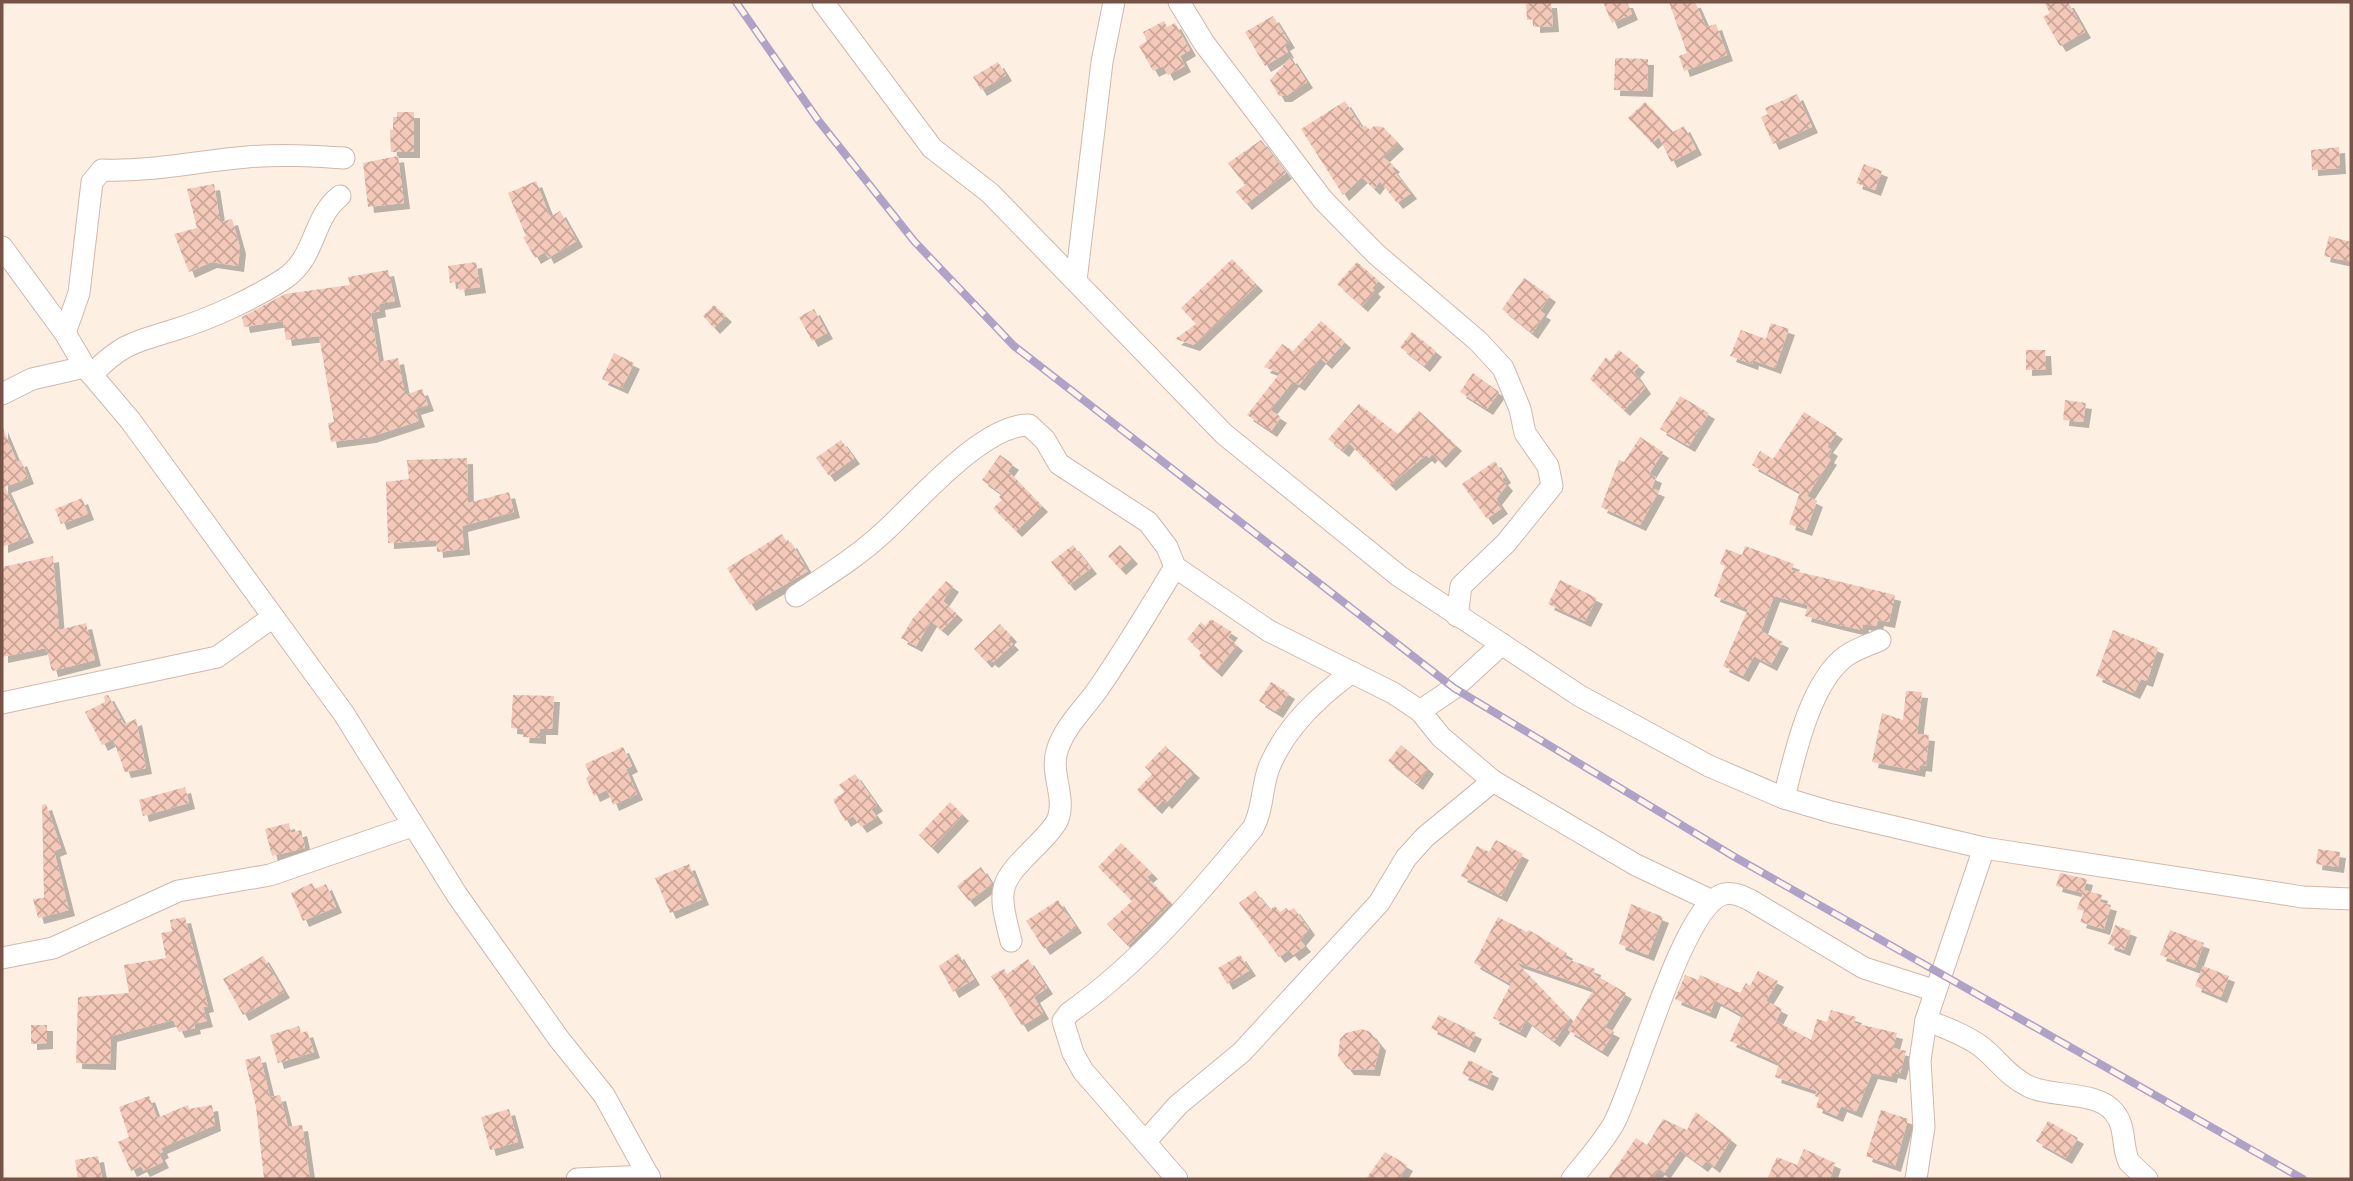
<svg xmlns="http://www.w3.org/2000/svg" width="2353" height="1181" viewBox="0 0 2353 1181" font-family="'PT Sans Narrow',sans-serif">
<defs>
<pattern id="building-cross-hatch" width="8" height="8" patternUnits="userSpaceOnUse" patternTransform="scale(1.75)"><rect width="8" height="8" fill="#f4c9b9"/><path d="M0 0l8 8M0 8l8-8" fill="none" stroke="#caa698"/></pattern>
<filter id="shadow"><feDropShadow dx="6" dy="6" stdDeviation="0" flood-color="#0004"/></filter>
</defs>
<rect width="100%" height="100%" fill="#fdf0e3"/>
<g fill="url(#building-cross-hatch)" filter="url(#shadow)">
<path d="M1532,2h19l2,24 -19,1v-8l-7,1 -1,-16z"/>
<path d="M1603,2h24l5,12 -20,9z"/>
<path d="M1669,2h26l11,25 10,-3 11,31 -43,16 -5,-15 8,-3z"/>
<path d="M2044,2h24l17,30 -25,14 -17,-29 7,-4z"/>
<path d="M1273,16l16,26 -5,3 4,7 -23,14 -20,-34z"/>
<path d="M1164,21l3,6 8,-4 15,27 -10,6 5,10 -17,9 -5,-9 -10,5 -14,-25 8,-5 -4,-9z"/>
<path d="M1291,57l16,25 -21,14h-7l-9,-16z"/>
<path d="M1615,58l33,1 -1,32 -33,-1z"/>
<path d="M998,62l8,13 -25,15 -8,-13z"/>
<path d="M1797,94l15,33 -39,17 -12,-27 7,-3 -3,-6z"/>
<path d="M1345,101l17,27 3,-3 5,5 4,-4 9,1 15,16 -15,14 11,9 -2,2 19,25 -14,10 -17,-22 -6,8 -12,-12 -19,18 -42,-66z"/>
<path d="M1645,102l28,30 11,-6 12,23 -25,13 -12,-25 -7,6 -24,-25z"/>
<path d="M397,112h17v40h-23l-1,-22h3v-13h4z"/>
<path d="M1261,140l25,33 -40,31 -10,-12 9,-7 -17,-22z"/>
<path d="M2339,147l1,21 -28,2 -1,-20z"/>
<path d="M398,156l6,47 -36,4 -5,-44z"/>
<path d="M1864,164l18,7 -7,19 -19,-7z"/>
<path d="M536,181l14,36 10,-6 17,30 -29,17 -3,-6 -10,6 -12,-21 3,-1 -18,-43z"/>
<path d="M214,184l6,38 12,-3 8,29 -2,18 -27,-4 -22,10 -15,-38 23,-6 -10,-39z"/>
<path d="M2329,236l22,6v20l-27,-6z"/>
<path d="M1232,259l25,26 -63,60 -19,-6 21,-15 -15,-16z"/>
<path d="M476,262l4,25 -21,3 -1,-9 -8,2 -2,-17z"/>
<path d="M1357,262l22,19 -7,7 3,3 -13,15 -25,-22z"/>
<path d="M388,270l7,31 -16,3 1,7 -9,2 8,49 19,-4 7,37 17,-6 6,16 -13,4 4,12 -49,16 -39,5 -3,-19 6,-1 -15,-86 -33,4 -3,-19 -39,6 -2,-10 43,-23 65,-9 -2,-8z"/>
<path d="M1524,278l26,18 -10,15 5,3 -13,19 -30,-24z"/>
<path d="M714,305l12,11 -12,12 -11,-12z"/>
<path d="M814,309l13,24 -15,8 -13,-24z"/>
<path d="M1321,321l24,21 -19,21 -6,-5 -21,27 -6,-4 -23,29 11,7 -10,14 -24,-16 33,-42 -16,-6 18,-23 11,7z"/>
<path d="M1771,323l18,6 -14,39 -22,-8 -1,4 -22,-8 11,-26 25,9z"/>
<path d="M1412,332l24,19 -12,15 -24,-19z"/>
<path d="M1619,350l20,16 -5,6 11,16 -21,22 -34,-31 16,-22 4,4z"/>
<path d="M2026,350h19l1,19 -20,1z"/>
<path d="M614,353l20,10 -12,25 -20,-9z"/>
<path d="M1473,373l26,19 -12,17 -27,-17z"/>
<path d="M1680,396l29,17 -20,33 -29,-17z"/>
<path d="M2065,400l21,3 -3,19 -20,-2z"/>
<path d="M1359,404l39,30 21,-23 37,34 -16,17 -8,-8 -3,4 -3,-3 -36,30 -41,-42 -6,8 -15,-12z"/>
<path d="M1804,412l33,21 -10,14 5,3 -4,7 3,2 -24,37 10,5 -11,29 -17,-6 11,-32 -48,-27 8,-14 13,8z"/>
<path d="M2,426l15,36 4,-2 7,18 -23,9 23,50 -26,10z"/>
<path d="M1640,437l23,15 -14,22 7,3 -4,11 7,3 -19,34 -39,-18 18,-47 5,2z"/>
<path d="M841,440l13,18 -25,18 -13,-18z"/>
<path d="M1000,455l13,9 -5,7 34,35 -26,25 -23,-23 9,-8 -3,-3 3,-3 -20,-14z"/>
<path d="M467,458l1,45 41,-11 5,20 -52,14 2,23 -27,3 -1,-12 -48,3 -2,-61 23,-3 -2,-19z"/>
<path d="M1495,461l10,16 -3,2 5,6 -11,14 6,9 -15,11 -25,-35z"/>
<path d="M82,498l6,16 -27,10 -6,-15z"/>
<path d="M782,534l6,10 3,-2 17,29 -58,34 -23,-37z"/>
<path d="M1073,545l18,23 -22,17 -18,-23z"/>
<path d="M1120,545l12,13 -12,11 -12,-13z"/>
<path d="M1745,546l49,18 -3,6 104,25 -6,27 -11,-2 -2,6 -13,-2 -1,6 -22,-5 -35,-9 3,-11 -34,-9 -13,35 22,11 -12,23 -17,-9 -11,20 -20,-10 25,-57 -34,-13 11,-30 -5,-2 6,-15 16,6z"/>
<path d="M53,556l6,74 27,-7 9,37 -43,11 -6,-23 -44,9v-90z"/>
<path d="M1560,580l37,18 -12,23 -37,-17z"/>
<path d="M946,581l7,5 -10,15 14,13 -15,16 -11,-9 -15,25 -15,-8 12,-20z"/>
<path d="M1211,619l21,13 -4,5 9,8 -21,26 -17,-15 3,-4 -15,-13 14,-17 4,4z"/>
<path d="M1000,624l11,12 -3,3 5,5 -20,18 -4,-3 -3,3 -12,-13z"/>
<path d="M2113,630l45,18 -11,33 -6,-2 -7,14 -38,-17z"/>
<path d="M1271,682l18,11 -12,19 -18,-11z"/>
<path d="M1906,691l16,1 -5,42 12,1 -3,31 -6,-1 -1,6 -47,-9 10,-49 21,7z"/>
<path d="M108,695l16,29 12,-5 10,49 -21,4 -12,-33 -11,6 -17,-33 20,-10 -1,-6z"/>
<path d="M513,695l41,1 -2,33h-12v9l-17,-1 1,-8 -13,-1z"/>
<path d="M1401,745l27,23 -11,16 -29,-23z"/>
<path d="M1165,746l29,26 -28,31 -3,-3 -7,8 -19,-18 15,-16 -7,-7z"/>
<path d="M623,747l9,19 -6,3 11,25 -24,11 -6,-15 -13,6 -8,-18 4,-3 -5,-11z"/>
<path d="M855,774l22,31 -6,4 6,8 -16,10 -8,-11 -8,5 -12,-21 11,-8 -5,-7z"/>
<path d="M185,787l4,16 -46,13 -4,-16z"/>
<path d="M950,802l13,13 -31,33 -13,-13z"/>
<path d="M46,804l15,44 -7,3 15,59 -31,8 -5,-19 11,-1 -2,-93z"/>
<path d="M289,823l2,10 10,-3 4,18 -33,8 -7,-27z"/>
<path d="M1496,840l27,14 -22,42 -40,-20 16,-30 12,6z"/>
<path d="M1121,843l31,30 -5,4 24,26 -43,43 -21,-22 25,-23 -34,-34z"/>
<path d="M2318,849l22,3 -2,15 -22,-3z"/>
<path d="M689,864l14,35 -33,14 -15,-35z"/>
<path d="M981,867l11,17 -23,17 -12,-15z"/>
<path d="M2060,873l27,6 -3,11 18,5 -2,7 11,3 -7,24 -24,-7 4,-11 -7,-2 6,-16 -27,-7z"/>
<path d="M312,883l3,6 11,-5 10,23 -33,14 -12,-28z"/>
<path d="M1255,891l15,19 5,-4 5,6 6,-4 3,3 5,-3 15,21 -9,11 5,6 -12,9 -4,-5 -10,7 -40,-54z"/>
<path d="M1058,900l18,27 -32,22 -18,-28z"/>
<path d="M1631,904l32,13 -15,38 -29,-11z"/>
<path d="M185,917l23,89 -5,1 4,14 -13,3 1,4 -16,4 -6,-12 -62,16 -1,28 -34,-1 2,-66 51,-4 -5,-28 42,-7 -5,-25 11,-2 -2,-11z"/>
<path d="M1498,917l29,15 2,-2 38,23 -3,5 31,11 -1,5 32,19 -21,34 9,5 -12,19 -34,-21 26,-41 -78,-27 54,56 -16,23 -28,-21 -6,12 -27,-14 18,-34 -37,-21z"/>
<path d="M2115,925l16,6 -7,19 -16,-6z"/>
<path d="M2170,930l34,13 -9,25 -35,-13z"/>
<path d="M958,953l16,26 -21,13 -14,-26z"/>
<path d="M1240,955l10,15 -23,14 -9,-16z"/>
<path d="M263,956l21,36 -41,23 -20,-36z"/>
<path d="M1028,959l19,29 -13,9 9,16 -21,13 -31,-50 13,-7 3,5z"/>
<path d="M2203,966l26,10 -8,21 -26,-11z"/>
<path d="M1758,971l20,10 -12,20 16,8 -6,12 35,19 6,-21 10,3 4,-12 25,7 -2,6 43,10 -4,15 13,3 -6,23 -8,-2 -1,5 -19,-4 -16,39 -15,-6 -4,10 -21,-9 3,-9 -4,-2 2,-5 -42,-14 4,-14 -49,-22 12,-26 -27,-15 -5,13 -35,-14 10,-24 13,5 2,-5 40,18 6,-10 4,3z"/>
<path d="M1439,1015l37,18 -7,14 -38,-19z"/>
<path d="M31,1025h16v18l-16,1z"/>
<path d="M299,1026l2,7 6,-2 7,21 -36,11 -8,-28z"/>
<path d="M1362,1029l8,3 10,13 -6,25 -26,-1 -10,-13 2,-17 6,-6z"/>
<path d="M260,1056l10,41 10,-2 8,32 14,-2 8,54h-46l-8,-72 -11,-47z"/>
<path d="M1469,1060l24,12 -6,13 -25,-11z"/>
<path d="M149,1096l8,22 31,-13 1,4 23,-4 3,20 -54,23 2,4 -4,2 4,8 -19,9 -3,-5 -10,5 -13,-29 11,-5 -10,-30z"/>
<path d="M509,1109l9,33 -28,8 -9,-33z"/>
<path d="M1881,1110l27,9 -13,47 -29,-10z"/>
<path d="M1696,1112l35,27 -17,28 -8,-6 -4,5 -22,-16 -16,23 -5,-4 -8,10h-43l28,-41 11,7 16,-26 24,11z"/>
<path d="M2048,1121l30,17 -12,20 -30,-17z"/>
<path d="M1804,1149l31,14 -5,16h-63l10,-22 20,8z"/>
<path d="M1385,1152l22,13 -8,14h-33z"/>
<path d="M98,1156l4,23h-24l-3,-19z"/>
</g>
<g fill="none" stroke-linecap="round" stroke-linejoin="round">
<defs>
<g id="minor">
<path d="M823,2l109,146 58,45 234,241 175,142 181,120 129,70 75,32 47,14 153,36 319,49 48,2"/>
<path d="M1179,2l25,41 119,157 53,54 102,87 25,27 17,41 5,24 23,33 4,20 -46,57 -45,43 -4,30"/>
<path d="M2,247l63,86 20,34"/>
<path d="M1076,281l26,-219 12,-60"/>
<path d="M65,333l14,-40 13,-111 10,-12c49,2 96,-9 145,-13 33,-3 65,-1 97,1"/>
<path d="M93,373c31,-31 43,-31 84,-44 35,-11 76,-30 107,-50 33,-22 27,-60 56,-83"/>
<path d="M2,394l30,-15 53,-12 45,53 214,294 113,181 102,144 45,56 46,84"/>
<path d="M796,596c30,-20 61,-39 88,-64 33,-30 99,-108 145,-107l16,15 14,24 89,58 19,25 8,20 94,64 124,62 27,18 21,26 52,44 143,84 76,36"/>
<path d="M2,703l215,-46 56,-40"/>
<path d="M1420,711l34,-23 48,-44"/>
<path d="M1784,798c10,-41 26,-116 62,-142 10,-7 23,-11 34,-16"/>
<path d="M1011,941c-14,-55 -13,-57 27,-97 7,-7 16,-16 20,-25 8,-22 -8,-46 -1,-68 7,-24 27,-42 41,-62 27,-39 52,-81 77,-122"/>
<path d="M2,958l51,-10 125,-57 92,-16 142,-49"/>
<path d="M1926,1020c18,7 37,14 53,25 17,12 29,32 49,41 24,12 68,4 86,26 13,16 7,33 15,50l18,17"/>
<path d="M1145,1142l33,-37 64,-53 137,-149 27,-45 19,-21 68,-56"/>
<path d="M577,1179l72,-3"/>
<path d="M1177,1179l-94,-108 -10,-18 -10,-32 6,-8c71,-50 129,-118 184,-185 11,-20 8,-42 17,-63 17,-39 48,-68 82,-93"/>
<path d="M1572,1179c14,-18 31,-36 42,-56 22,-40 68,-218 110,-229 10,-2 18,2 26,6l114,68 69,22"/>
<path d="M1916,1179l8,-52 -4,-66 6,-41 58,-172"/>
</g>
</defs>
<use href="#minor" stroke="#d1b7ab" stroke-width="23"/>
<use href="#minor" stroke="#fff" stroke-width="21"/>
<defs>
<path id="rail" d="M736,2l82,118 96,121 100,105 440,342 279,168 570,323"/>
</defs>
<use href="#rail" stroke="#b0a1c7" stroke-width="8"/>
<use href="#rail" stroke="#fff4ea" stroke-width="5" stroke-dasharray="16" stroke-linecap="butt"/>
</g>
<rect width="2353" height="1181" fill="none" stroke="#775247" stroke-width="7"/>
</svg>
